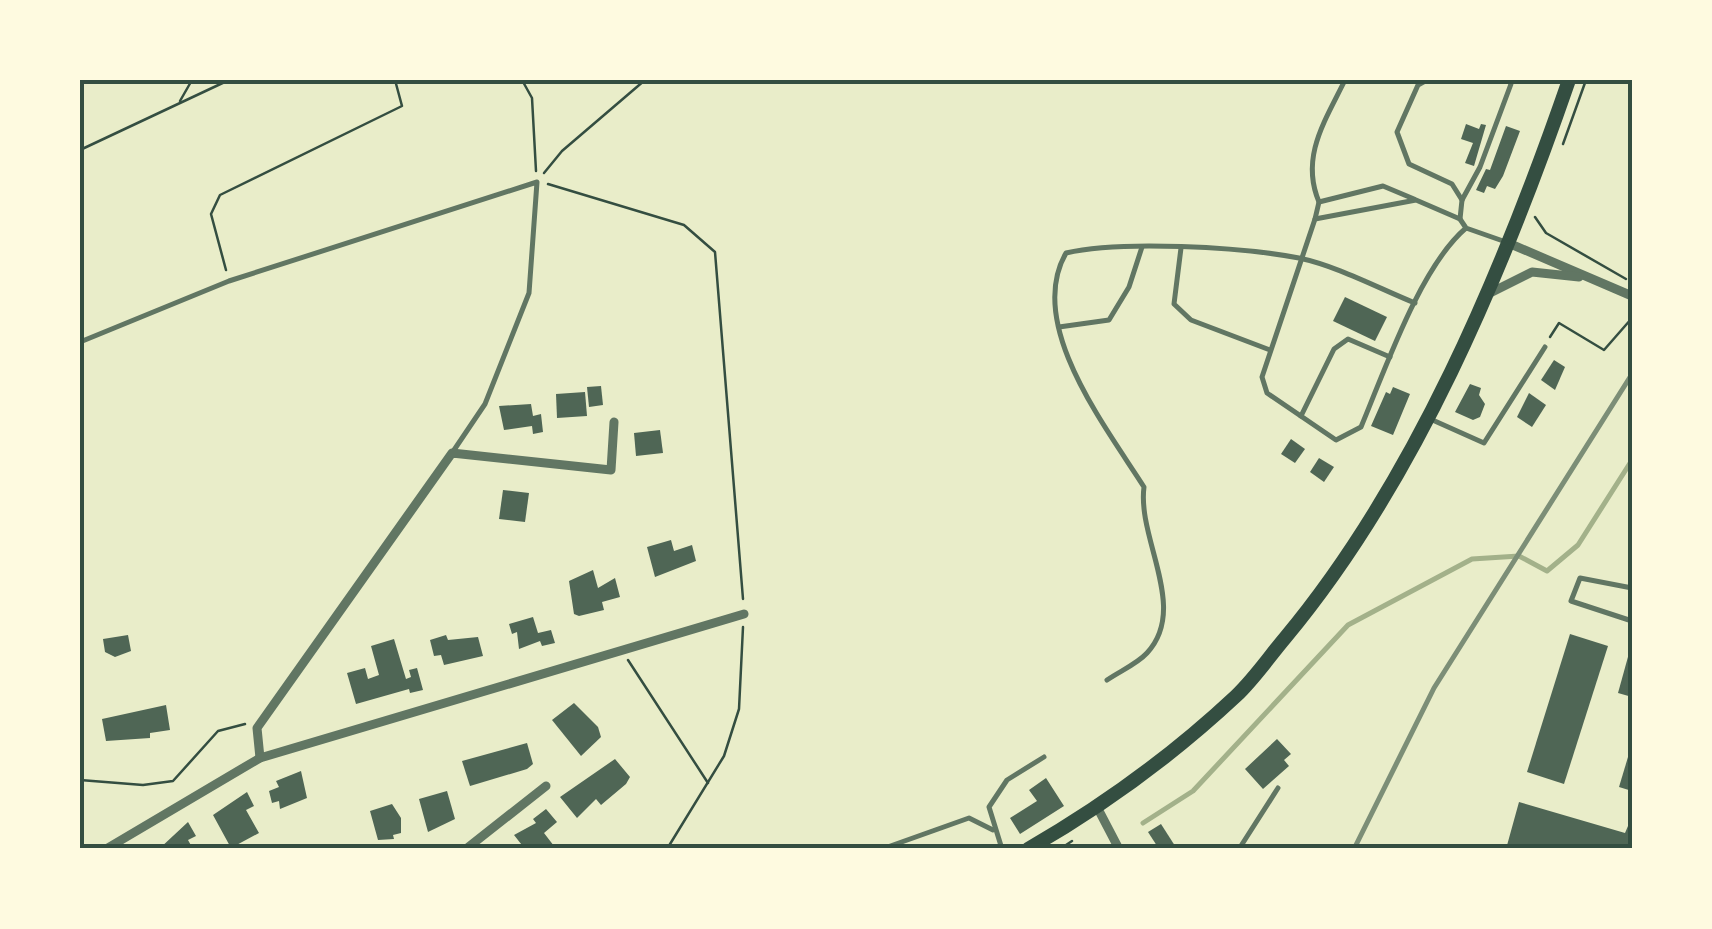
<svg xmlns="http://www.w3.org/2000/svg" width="1712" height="929" viewBox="0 0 1712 929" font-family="'IBM Plex Serif',serif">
<rect width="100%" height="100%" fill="#e9edc9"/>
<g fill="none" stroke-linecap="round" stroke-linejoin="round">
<g stroke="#a3b18a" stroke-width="5">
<path d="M1143,823l50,-32 155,-166 124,-66 47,-3 28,15 31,-26 54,-85"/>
<path d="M1102,849l2,-1"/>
</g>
</g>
<g fill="#4f6655">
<path d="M1466,124l13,5 2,-5 5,1 -12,41 -9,-3 8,-20 -12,-4z"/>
<path d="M1506,126l14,5 -17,45 -8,13 -8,-3 -3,7 -8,-3 10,-21 4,1z"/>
<path d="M1345,297l42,20 -12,24 -42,-20z"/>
<path d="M1554,360l11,7 -10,23 -14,-10z"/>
<path d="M1470,384l11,4 -2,7 6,9 -5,13 -7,3 -18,-8z"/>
<path d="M601,386l2,19 -14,2 -2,-20z"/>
<path d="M1393,387l17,7 -17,41 -22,-9 15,-34 4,2z"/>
<path d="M585,392l2,24 -30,2 -1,-24z"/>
<path d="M1529,393l17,12 -14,22 -15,-10z"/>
<path d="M531,404l2,12 8,-2 2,18 -10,2 -1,-8 -28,4 -5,-24z"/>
<path d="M660,430l3,23 -27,3 -2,-23z"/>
<path d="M1291,439l14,10 -10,14 -14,-9z"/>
<path d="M1319,458l15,9 -10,15 -14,-10z"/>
<path d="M503,490l26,3 -4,29 -26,-3z"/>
<path d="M671,540l3,11 18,-6 4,16 -41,16 -8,-30z"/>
<path d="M593,570l5,18 17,-10 5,19 -18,5 2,8 -25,6 -5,-2 -5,-33z"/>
<path d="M533,617l5,16 13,-3 4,13 -13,3 -2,-5 -21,8 -2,-17 -5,2 -3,-10z"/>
<path d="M1570,634l38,12 -44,138 -37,-12z"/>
<path d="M128,635l3,16 -16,6 -10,-5 -2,-13z"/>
<path d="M446,635l2,5 30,-3 5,19 -39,9 -3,-10 -7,1 -4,-16z"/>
<path d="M394,639l12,40 5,-2 -2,-7 8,-2 6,22 -13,3 -1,-4 -53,15 -9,-31 18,-5 3,11 11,-4 -8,-29z"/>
<path d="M1631,646h1v51l-14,-4z"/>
<path d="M574,703l24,24 3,10 -20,19 -29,-36z"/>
<path d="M166,705l4,25 -20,3v5l-44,3 -4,-22z"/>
<path d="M1277,739l14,15 -7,6 5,6 -26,23 -18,-20z"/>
<path d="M527,743l6,21 -6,5 -57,17 -8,-25z"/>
<path d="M1631,747h1v44l-13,-4z"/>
<path d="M615,759l15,18 -4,7 -25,21 -5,-6 -19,19 -17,-21z"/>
<path d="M301,771l6,27 -27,11 -1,-8 -7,2 -3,-12 10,-4 -3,-6z"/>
<path d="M1046,778l18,28 -44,28 -10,-16 27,-17 -8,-11z"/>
<path d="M447,791l8,28 -27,13 -9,-33z"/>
<path d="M247,792l7,14 -8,4 13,23 -28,15 -18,-33z"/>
<path d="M1519,802l106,31 3,-7 4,1v22h-126z"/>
<path d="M392,804l9,14v15l-8,2 1,4 -16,1 -8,-29z"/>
<path d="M546,809l11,13 -13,11 10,13 -29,3 -11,-14 22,-12 -3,-4z"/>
<path d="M188,822l8,14 -8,4 5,9h-34z"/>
<path d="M1161,824l16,25h-18l-11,-17z"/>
</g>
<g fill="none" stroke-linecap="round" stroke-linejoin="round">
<g stroke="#344e41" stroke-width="2.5">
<path d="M522,80l10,18 4,73"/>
<path d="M180,101l12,-21"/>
<path d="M1563,144l23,-64"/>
<path d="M80,150l149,-70"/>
<path d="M544,173l18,-22 83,-71"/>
<path d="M548,184l136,41 31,27 28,347"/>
<path d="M1535,217l11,16 80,46"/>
<path d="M226,270l-15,-56 9,-19 182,-89 -7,-26"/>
<path d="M1550,337l9,-14 45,27 28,-32"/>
<path d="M628,660l80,123"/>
<path d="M80,780l63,5 30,-4 45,-50 27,-7"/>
<path d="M667,849l57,-93 15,-47 4,-82"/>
<path d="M1060,849l12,-8"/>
</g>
<g stroke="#617663" stroke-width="5">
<path d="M1427,80l-9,5 -21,47 12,32 43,20 10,16"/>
<path d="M1319,202c-19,-45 6,-81 26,-122"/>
<path d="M1315,219l4,-17 64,-16 31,13"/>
<path d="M1460,219l2,-19 18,-33 31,-83 -3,-4"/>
<path d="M1466,228c-46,39 -81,142 -105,199l-25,13 -69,-47 -5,-16 53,-158 101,-19 44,19 6,9 40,14"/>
<path d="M1181,248l-7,56 17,16 79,30"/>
<path d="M1059,327l50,-7 20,-33 13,-40"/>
<path d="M80,342l149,-61 308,-99 -8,111 -44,111 -33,49"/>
<path d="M1301,416l33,-67 14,-10 42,18"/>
<path d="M1428,418l56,25 61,-96"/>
<path d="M1632,588l-52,-10 -9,23 61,20"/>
<path d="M1107,680c13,-9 30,-16 40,-27 42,-45 -10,-114 -3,-166 -38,-60 -119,-163 -78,-234 55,-13 175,-6 233,5 38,8 79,30 116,45"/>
<path d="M882,849l87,-31 24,12"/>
<path d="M1002,849l-13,-42 18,-27 37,-23"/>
<path d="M1239,849l39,-61"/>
</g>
<g stroke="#617663" stroke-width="9">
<path d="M1506,242l126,54"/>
<path d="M1486,295l46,-23 47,5"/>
<path d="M260,758l-3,-30 195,-275 159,17 3,-48"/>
<path d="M1096,805l23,44"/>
<path d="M106,849l154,-91 484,-144"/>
<path d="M466,849l80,-63"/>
</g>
<path stroke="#344e41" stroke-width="14" d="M1028,849c73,-42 146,-95 208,-153 18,-17 33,-39 49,-58 130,-156 218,-367 284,-558"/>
<path stroke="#7c8e77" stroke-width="5" d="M1354,849l80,-161 198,-314"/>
</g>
<rect width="1712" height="929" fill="none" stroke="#fefae0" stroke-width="165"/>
<rect x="82" y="82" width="1548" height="764" fill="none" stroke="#344e41" stroke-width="4"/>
</svg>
